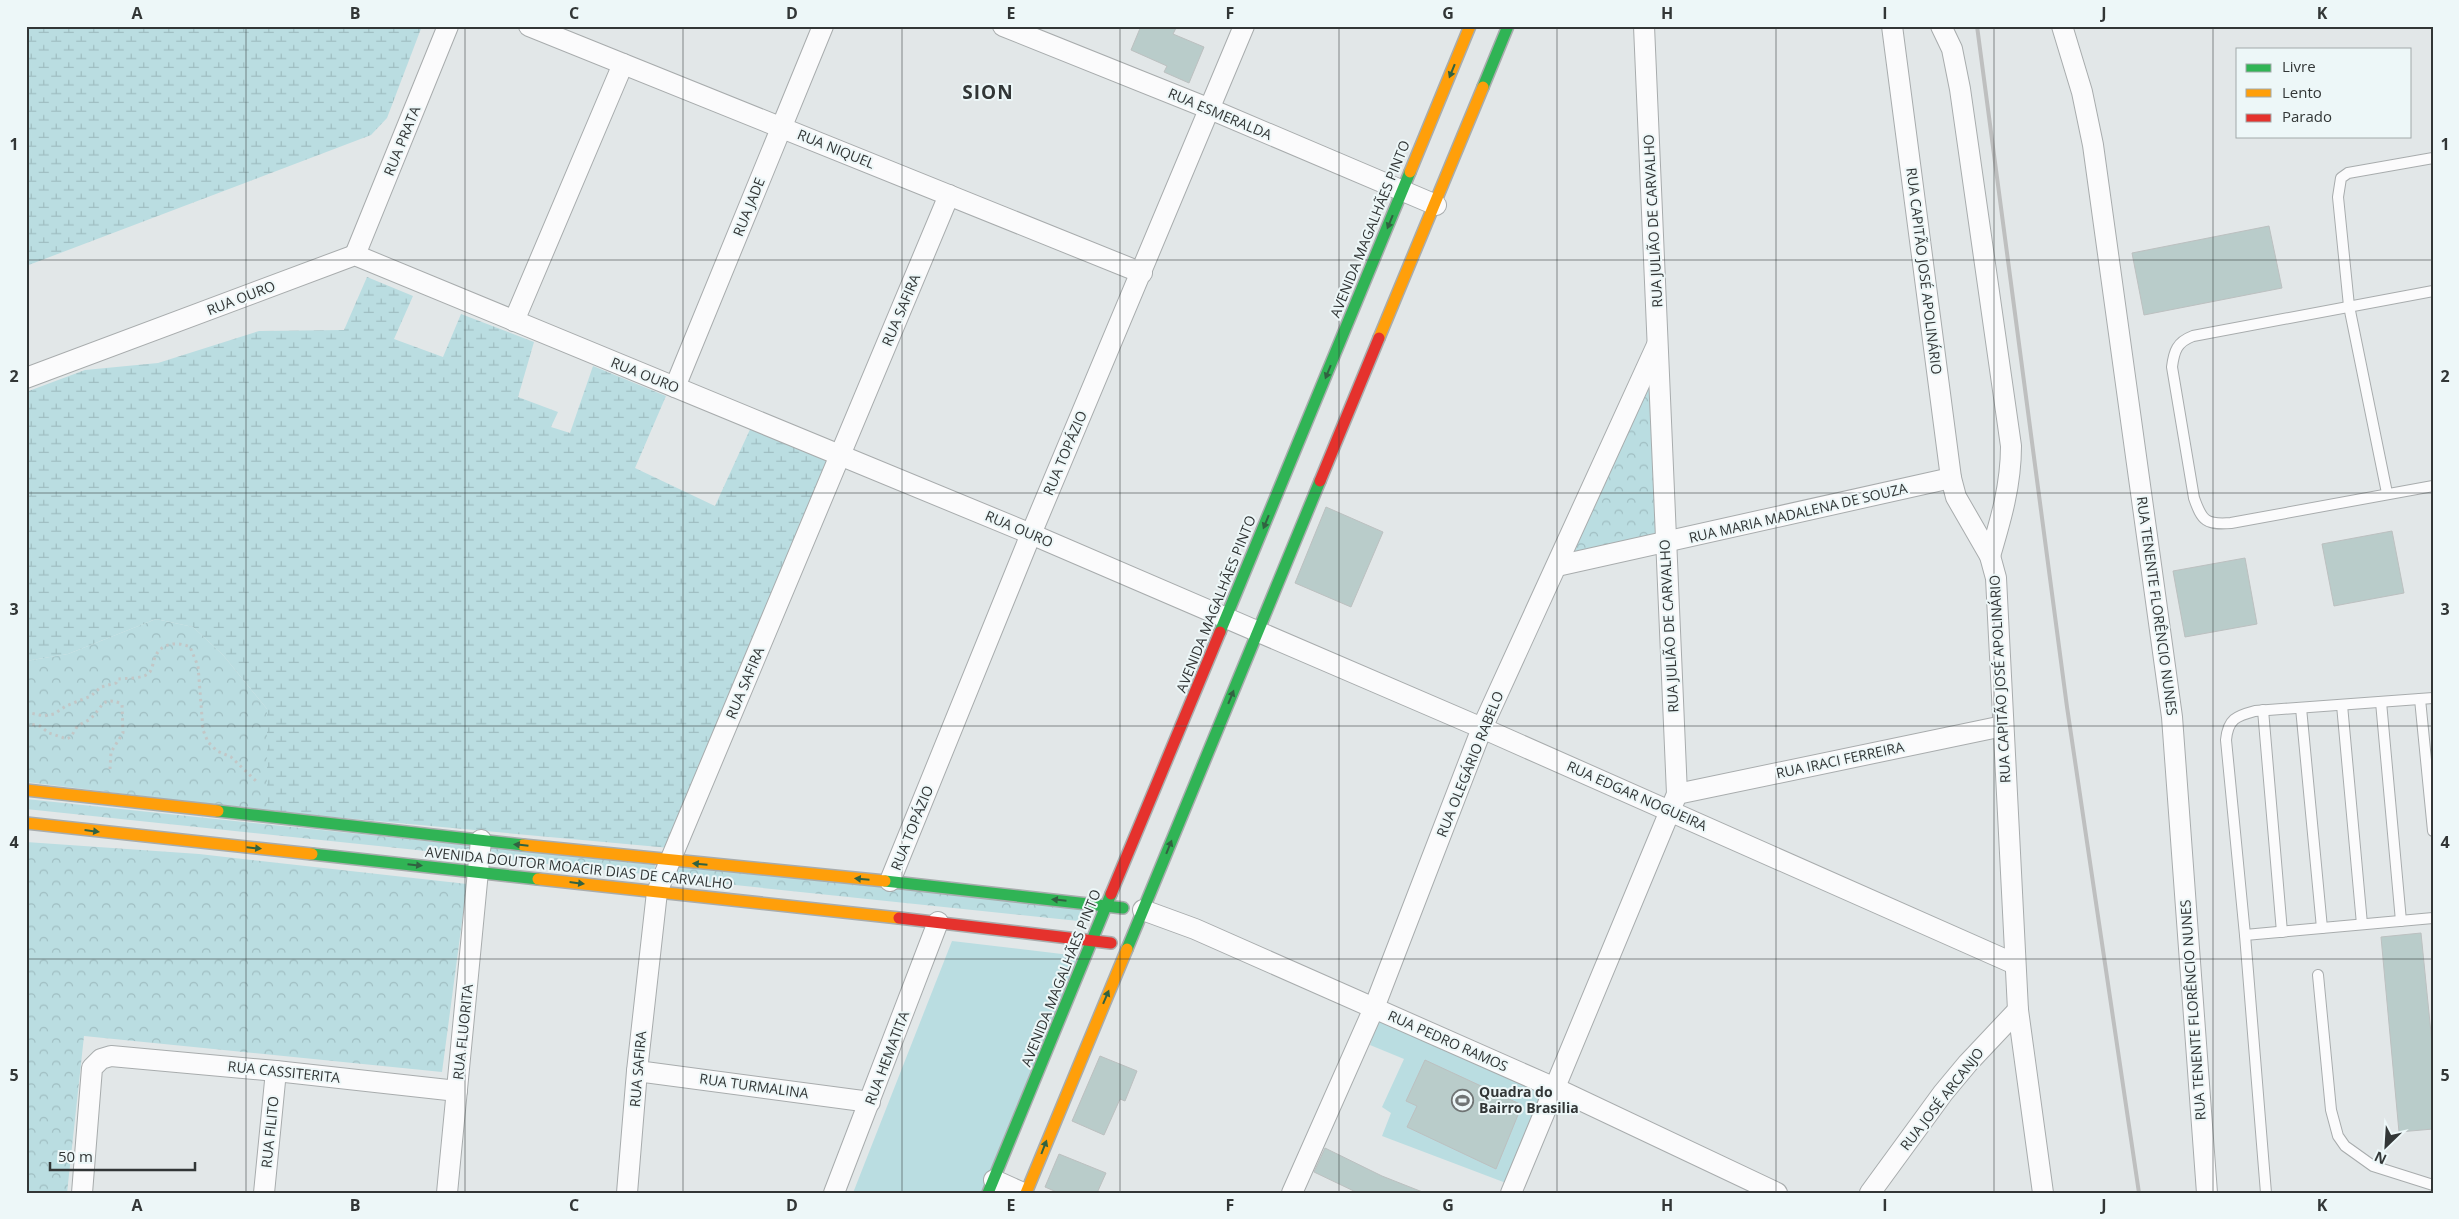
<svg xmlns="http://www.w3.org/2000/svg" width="2459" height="1219" viewBox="0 0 2459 1219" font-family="'Open Sans',sans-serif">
<defs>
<pattern id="forest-crowns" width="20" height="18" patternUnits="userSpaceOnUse" patternTransform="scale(1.25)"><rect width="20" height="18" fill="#badde1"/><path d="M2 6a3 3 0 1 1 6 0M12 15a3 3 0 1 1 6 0" fill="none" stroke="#a0bec2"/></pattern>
<pattern id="wetland-marsh" width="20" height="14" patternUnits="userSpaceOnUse" patternTransform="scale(1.25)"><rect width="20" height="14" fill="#badde1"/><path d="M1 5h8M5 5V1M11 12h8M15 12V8" fill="none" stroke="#a0bec2"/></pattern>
</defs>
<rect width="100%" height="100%" fill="#e2e7e8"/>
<g fill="#badde1">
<path d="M952,941l135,16 -104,236h-130z"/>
<path d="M1379,1018l164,75 -37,90 -124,-47 9,-23 -9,-6 22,-48 -34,-14z"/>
</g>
<g fill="url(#forest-crowns)">
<path d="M1659,340l6,203 -108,23z"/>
<path d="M156,619l37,8 30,28 44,54v102l-241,-29v-121l42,-7z"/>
<path d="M26,799l629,66 -1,10 -628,-66z"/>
<path d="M26,842l173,12 268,30 -25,188 -358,-36 -17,157h-38l-3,-4z"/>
<path d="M677,865l415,45 -4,12 -411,-43z"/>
</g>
<g fill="url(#wetland-marsh)">
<path d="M26,26h396l-35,92 -16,17 -345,131z"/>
<path d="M367,277l46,19 -19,43 49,18 18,-43 73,28 -16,55 40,15 -7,15 19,6 23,-67 73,30 -31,72 80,38 37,-81 78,33 -160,390 -403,-37v-102l-44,-54 -30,-28 -37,-8 -88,35 -42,7v-269l59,-22 73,-7 101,-32 85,-1z"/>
</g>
<g fill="#b9ccca" stroke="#bcc0c0">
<path d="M1141,26h36l-4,8 31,13 -15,36 -25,-11 3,-6 -36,-16z"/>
<path d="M2269,226l13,62 -138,27 -12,-62z"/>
<path d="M1326,507l57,25 -32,75 -56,-24z"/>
<path d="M2392,531l12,62 -70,13 -12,-62z"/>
<path d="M2245,558l12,66 -72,13 -12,-66z"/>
<path d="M2421,933l12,120v76l-34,3 -18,-195z"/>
<path d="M1100,1056l37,15 -12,30 -5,-2 -16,36 -32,-14z"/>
<path d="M1425,1060l97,45 -26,64 -89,-42 10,-21 -11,-5z"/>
<path d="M1325,1148l57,28 43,17h-67l-44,-21z"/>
<path d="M1059,1154l47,19 -9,20h-38l-14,-6z"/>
</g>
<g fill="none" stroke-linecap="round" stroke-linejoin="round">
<defs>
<g id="lane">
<path d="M2433,291l-240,45c-16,6 -19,15 -21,31l22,131c8,23 12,27 37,25l202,-37"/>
<path d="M2387,493l-38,-187 -11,-109 3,-19 7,-5 85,-15"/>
<path d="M2420,699l13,132"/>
<path d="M2381,702l20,219"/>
<path d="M2342,705l20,219"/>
<path d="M2301,708l21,220"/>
<path d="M2263,710l19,222"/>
<path d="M2245,935l188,-17"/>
<path d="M2318,975l13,135 7,26 7,10 28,20 60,19"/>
<path d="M2266,1193l-21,-258 -19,-195c2,-21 10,-24 29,-29l178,-13"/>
</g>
<g id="street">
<path d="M529,26l613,247"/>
<path d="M1003,26l207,83 226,96"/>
<path d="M1892,26l59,452 5,19 34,59 6,22 22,432 25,183"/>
<path d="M1941,26l11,23 8,40 51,357c0,39 -10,73 -21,110"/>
<path d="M2062,26l20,66 11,53 79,572 35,476"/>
<path d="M355,255l93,-229"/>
<path d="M514,321l109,-257"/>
<path d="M26,378l329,-123 676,279 451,194 533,236"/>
<path d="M675,387l148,-361"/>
<path d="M1557,566l394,-88"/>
<path d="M1677,794l326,-68"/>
<path d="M890,881l141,-347 213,-508"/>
<path d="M1143,910l52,19 360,159 222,105"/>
<path d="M637,1071l233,31"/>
<path d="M994,1180l29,13"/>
<path d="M82,1193l10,-125 9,-9 10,-3 165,15 181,20"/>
<path d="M264,1193l12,-122"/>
<path d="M447,1193l34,-353"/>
<path d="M627,1193l10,-122 20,-179 292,-697"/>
<path d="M834,1193l104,-271"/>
<path d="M1292,1193l82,-185 108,-280 175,-383"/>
<path d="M1511,1193l166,-399 -33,-768"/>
<path d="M1870,1193l73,-100 25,-30 50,-53"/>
</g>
<g id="fast">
<path d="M1483,87l25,-61"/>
<path d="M1220,632l190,-460"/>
<path d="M218,811l305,34"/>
<path d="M312,854l226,25"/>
<path d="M885,881l238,27"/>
<path d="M1127,949l193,-468"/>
<path d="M988,1193l123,-299"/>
</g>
<g id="slow">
<path d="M1410,172l60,-146"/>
<path d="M1379,338l104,-251"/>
<path d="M26,790l192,21"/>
<path d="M26,823l286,31"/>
<path d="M523,845l362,36"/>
<path d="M538,879l361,39"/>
<path d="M1026,1193l101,-244"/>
</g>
<g id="jam">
<path d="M1320,481l59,-143"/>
<path d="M1111,894l109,-262"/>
<path d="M899,918l212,25"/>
</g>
</defs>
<use href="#lane" stroke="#a8acad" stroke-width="12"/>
<use href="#street" stroke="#a8acad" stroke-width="22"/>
<use href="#fast" stroke="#a8acad" stroke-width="14"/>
<use href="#slow" stroke="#a8acad" stroke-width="14"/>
<use href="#jam" stroke="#a8acad" stroke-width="14"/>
<g stroke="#c3c6c6" stroke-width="3" stroke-dasharray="2.5 4" stroke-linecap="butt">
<path d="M26,712l18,4 10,-2 12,-8 25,-10 10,-9 15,-4 2,-4c8,-1 25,0 31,-6 4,-4 4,-13 7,-18 7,-13 23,-13 34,-8l8,19 5,64 5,12 9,9 14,6 25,24"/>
<path d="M26,723l14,3 9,7 18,6c6,-3 6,-7 10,-12 3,-3 9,-5 13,-8 13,-11 11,-24 32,-15l1,29 -12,19 -1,17"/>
</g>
<use href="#lane" stroke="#fbfbfc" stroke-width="10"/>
<use href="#street" stroke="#fbfbfc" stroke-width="20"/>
<use href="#fast" stroke="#30b455" stroke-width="11"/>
<use href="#slow" stroke="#ff9f0a" stroke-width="11"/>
<use href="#jam" stroke="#e5322d" stroke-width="11"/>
<path stroke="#bebfbf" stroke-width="4" d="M1977,26l90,681 72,486"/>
</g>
<defs><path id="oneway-solid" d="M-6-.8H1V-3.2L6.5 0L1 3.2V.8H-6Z" transform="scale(1.25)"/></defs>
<g fill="#316241">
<use href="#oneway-solid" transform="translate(1452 71) rotate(112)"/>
<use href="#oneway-solid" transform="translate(1390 222) rotate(112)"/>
<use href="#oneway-solid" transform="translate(1328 372) rotate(112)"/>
<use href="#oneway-solid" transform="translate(1266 522) rotate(112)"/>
<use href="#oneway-solid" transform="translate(1231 697) rotate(-68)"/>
<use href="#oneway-solid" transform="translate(92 831) rotate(7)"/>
<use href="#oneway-solid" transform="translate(521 845) rotate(-174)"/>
<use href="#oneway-solid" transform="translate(1169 847) rotate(-68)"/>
<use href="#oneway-solid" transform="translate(254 848) rotate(6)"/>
<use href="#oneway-solid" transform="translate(700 864) rotate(-175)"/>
<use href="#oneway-solid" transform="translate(415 865) rotate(6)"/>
<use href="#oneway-solid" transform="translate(862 879) rotate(-175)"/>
<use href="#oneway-solid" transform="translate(577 883) rotate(7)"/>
<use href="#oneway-solid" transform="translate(1059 900) rotate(-174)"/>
<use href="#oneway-solid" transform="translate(1106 997) rotate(-67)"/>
<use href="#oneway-solid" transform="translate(1044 1147) rotate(-69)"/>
</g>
<path fill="none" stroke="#323636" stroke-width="1" stroke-opacity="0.55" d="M246,26v1167M465,26v1167M683,26v1167M902,26v1167M1120,26v1167M1339,26v1167M1557,26v1167M1776,26v1167M1994,26v1167M2213,26v1167M26,260h2407M26,493h2407M26,726h2407M26,959h2407"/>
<defs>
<symbol id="stadium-ring" viewBox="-11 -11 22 22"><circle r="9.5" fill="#edf7f8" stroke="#707474" stroke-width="1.5"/><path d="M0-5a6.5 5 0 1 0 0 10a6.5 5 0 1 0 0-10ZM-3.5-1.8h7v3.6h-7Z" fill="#707474"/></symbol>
</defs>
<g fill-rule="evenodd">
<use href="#stadium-ring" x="1450" y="1088" width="25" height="25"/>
</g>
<g text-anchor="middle" stroke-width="4" stroke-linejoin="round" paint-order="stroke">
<g font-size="14" fill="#323636" stroke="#edf7f8">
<text transform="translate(1220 114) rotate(23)" y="5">RUA ESMERALDA</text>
<text transform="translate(402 141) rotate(-68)" y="5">RUA PRATA</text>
<text transform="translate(836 149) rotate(22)" y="5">RUA NIQUEL</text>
<text transform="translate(749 207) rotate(-68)" y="5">RUA JADE</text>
<text transform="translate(1653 221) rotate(-93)" y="5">RUA JULIÃO DE CARVALHO</text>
<text transform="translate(1370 229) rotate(-68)" y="5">AVENIDA MAGALHÃES PINTO</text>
<text transform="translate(1924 271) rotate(83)" y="5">RUA CAPITÃO JOSÉ APOLINÁRIO</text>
<text transform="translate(241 298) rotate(-21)" y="5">RUA OURO</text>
<text transform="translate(901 310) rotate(-67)" y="5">RUA SAFIRA</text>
<text transform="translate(645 375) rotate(22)" y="5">RUA OURO</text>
<text transform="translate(1065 453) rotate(-67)" y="5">RUA TOPÁZIO</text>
<text transform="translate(1798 513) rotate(-13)" y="5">RUA MARIA MADALENA DE SOUZA</text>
<text transform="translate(1019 529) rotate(23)" y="5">RUA OURO</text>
<text transform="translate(1216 604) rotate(-68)" y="5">AVENIDA MAGALHÃES PINTO</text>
<text transform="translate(2157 606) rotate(82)" y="5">RUA TENENTE FLORÊNCIO NUNES</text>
<text transform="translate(1669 626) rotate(-93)" y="5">RUA JULIÃO DE CARVALHO</text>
<text transform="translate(2000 679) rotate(-93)" y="5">RUA CAPITÃO JOSÉ APOLINÁRIO</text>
<text transform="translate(745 683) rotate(-67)" y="5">RUA SAFIRA</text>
<text transform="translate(1840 760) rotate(-12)" y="5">RUA IRACI FERREIRA</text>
<text transform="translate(1470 764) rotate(-68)" y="5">RUA OLEGÁRIO RABELO</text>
<text transform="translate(1637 796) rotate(24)" y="5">RUA EDGAR NOGUEIRA</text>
<text transform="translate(912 828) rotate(-68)" y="5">RUA TOPÁZIO</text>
<text transform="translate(579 868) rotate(6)" y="5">AVENIDA DOUTOR MOACIR DIAS DE CARVALHO</text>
<text transform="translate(1061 978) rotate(-68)" y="5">AVENIDA MAGALHÃES PINTO</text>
<text transform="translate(2193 1010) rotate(-94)" y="5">RUA TENENTE FLORÊNCIO NUNES</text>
<text transform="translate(463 1032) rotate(-84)" y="5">RUA FLUORITA</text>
<text transform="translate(1448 1041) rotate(24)" y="5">RUA PEDRO RAMOS</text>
<text transform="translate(887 1058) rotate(-69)" y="5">RUA HEMATITA</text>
<text transform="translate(638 1069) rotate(-85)" y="5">RUA SAFIRA</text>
<text transform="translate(284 1072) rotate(6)" y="5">RUA CASSITERITA</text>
<text transform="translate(754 1086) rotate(8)" y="5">RUA TURMALINA</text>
<text transform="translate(1942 1099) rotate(-52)" y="5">RUA JOSÉ ARCANJO</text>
<text transform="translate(270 1132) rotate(-84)" y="5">RUA FILITO</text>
</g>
<g font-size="14" font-weight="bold" fill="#323636" stroke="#edf7f8" text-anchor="start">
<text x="1479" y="1097">Quadra do<tspan x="1479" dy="16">Bairro Brasilia</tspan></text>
</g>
<g font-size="19" font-weight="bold" letter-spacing="1" fill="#323636" stroke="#edf7f8">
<text x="988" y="99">SION</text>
</g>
</g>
<rect width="2459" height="1219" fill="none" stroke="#edf7f8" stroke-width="55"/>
<rect x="2236" y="48" width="175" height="90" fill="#edf7f8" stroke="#a2aaaa"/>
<rect x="2246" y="64" width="25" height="8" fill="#30b455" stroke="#a2aaaa"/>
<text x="2282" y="72" font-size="15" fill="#323636">Livre</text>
<rect x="2246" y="89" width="25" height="8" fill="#ff9f0a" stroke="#a2aaaa"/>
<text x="2282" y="98" font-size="15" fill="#323636">Lento</text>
<rect x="2246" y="114" width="25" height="8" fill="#e5322d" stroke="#a2aaaa"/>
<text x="2282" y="122" font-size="15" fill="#323636">Parado</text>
<g transform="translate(2386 1146) rotate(205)" stroke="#edf7f8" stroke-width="4" paint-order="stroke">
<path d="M0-4L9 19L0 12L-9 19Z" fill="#323636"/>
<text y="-8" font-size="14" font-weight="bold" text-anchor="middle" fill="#323636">N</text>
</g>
<path d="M50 1162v8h145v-8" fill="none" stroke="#323636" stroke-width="2.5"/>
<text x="58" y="1162" font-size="15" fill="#323636" stroke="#edf7f8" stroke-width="4" paint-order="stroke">50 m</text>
<rect x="28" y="28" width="2404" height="1164" fill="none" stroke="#323636" stroke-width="2"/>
<g font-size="16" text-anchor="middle" font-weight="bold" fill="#323636">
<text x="137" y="19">A</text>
<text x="355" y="19">B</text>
<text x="574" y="19">C</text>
<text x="792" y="19">D</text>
<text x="1011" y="19">E</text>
<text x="1230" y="19">F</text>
<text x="1448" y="19">G</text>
<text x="1667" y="19">H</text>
<text x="1885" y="19">I</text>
<text x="2104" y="19">J</text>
<text x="2322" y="19">K</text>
<text x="14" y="150">1</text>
<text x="2445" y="150">1</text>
<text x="14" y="382">2</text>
<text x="2445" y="382">2</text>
<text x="14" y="615">3</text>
<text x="2445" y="615">3</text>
<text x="14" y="848">4</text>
<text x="2445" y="848">4</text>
<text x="14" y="1081">5</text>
<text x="2445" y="1081">5</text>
<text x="137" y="1211">A</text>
<text x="355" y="1211">B</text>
<text x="574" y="1211">C</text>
<text x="792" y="1211">D</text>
<text x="1011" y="1211">E</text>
<text x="1230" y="1211">F</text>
<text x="1448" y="1211">G</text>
<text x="1667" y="1211">H</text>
<text x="1885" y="1211">I</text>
<text x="2104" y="1211">J</text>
<text x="2322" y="1211">K</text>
</g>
</svg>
